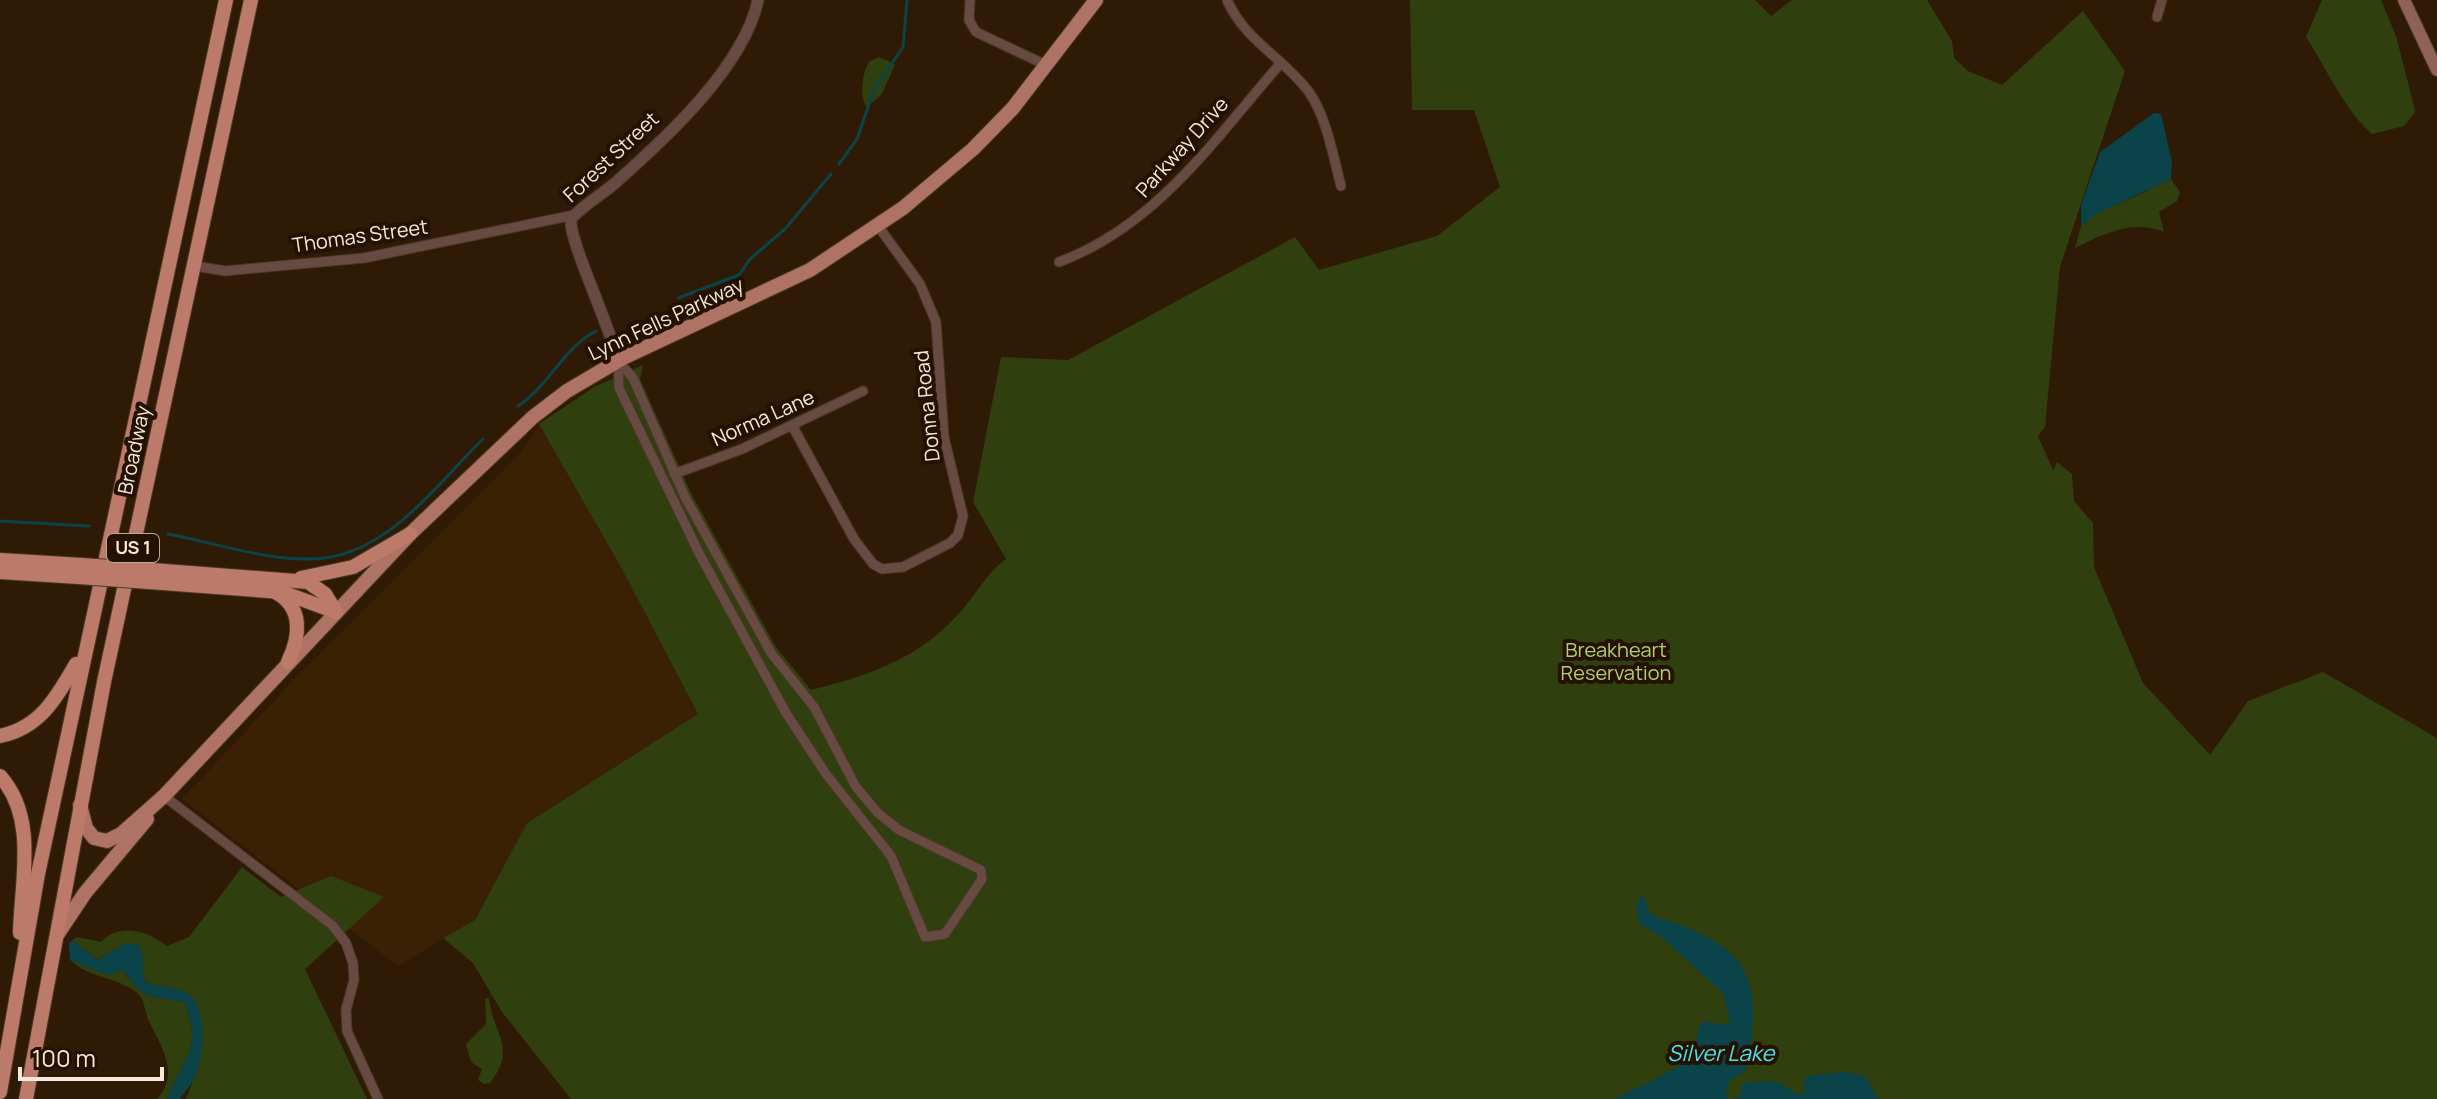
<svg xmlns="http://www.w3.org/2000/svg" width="2437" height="1099" viewBox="0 0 2437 1099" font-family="Manrope,sans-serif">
<rect width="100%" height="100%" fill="#2f1a06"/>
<path fill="#3a2106" d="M539,424l83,145 76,145 -170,108 -53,98 -77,46 -216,-167 110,-117 228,-229z"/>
<g fill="#303f0e">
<path d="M1410,0h345l16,16 21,-16h135l25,41 2,17 14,13 34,14 81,-74 42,60 -65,196 -15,160 -7,9 15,34 4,-8 15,12 2,27 19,22 1,44 49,116 67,72 38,-54 75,-29 114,66v361h-1866l-69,-87 -29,-49 -30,-25 32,-18 52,-97 171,-109 -76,-145 -83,-145 55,-37 49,-22 -3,14 51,114 85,154 35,43c59,-15 109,-31 151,-80 14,-16 26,-39 44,-51l-33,-57 28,-145 67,3 227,-123 24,33 118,-34 63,-49 -26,-77h-62z"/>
<path d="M2322,0h59l15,36 18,70 1,6 -11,14 -32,8c-29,-26 -45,-65 -66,-97z"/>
<path d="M879,57l16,7 -13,30 -15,13c-8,-9 -5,-34 2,-45z"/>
<path d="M2164,179h7l9,13 -3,9 -18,11 5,20c-31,-13 -61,2 -89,16l6,-22 14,-12 50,-22z"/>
<path d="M242,867l39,30 50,-21 53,21 -79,72 62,130h-181c19,-48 21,-63 -5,-108l-34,-8c-9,-13 1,-25 -9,-38l-12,-2 -29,17 -25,-20 5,-3 24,5c18,-20 47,-11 66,4l22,-9z"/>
<path d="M70,960l43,11 9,-2 15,19 12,8 35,6c20,46 -1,57 -17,97h-10c24,-26 3,-54 -9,-80 -4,-9 -3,-21 -12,-27 -21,-16 -46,-13 -66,-32z"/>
<path d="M485,998l4,1c5,37 28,49 1,84l-6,1 -6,-4 4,-11 -11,-7 -5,-18 20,-20z"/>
</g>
<g fill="#0a4349">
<path d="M2154,113l7,1 11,48 -1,17 -75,35 -15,12v-21l19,-53z"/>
<path d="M1643,894l6,17 7,6c63,20 105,40 96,113 -1,14 -1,30 -8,42l-14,8 -4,11 2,8h-113c22,-13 69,-29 79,-49 5,-10 1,-19 9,-29l20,4 7,-3 -7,-29 -63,-57 -21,-13 -3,-18z"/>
<path d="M72,940l25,20 29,-17 12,2c10,13 0,25 9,38 12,3 32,4 42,12 19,14 15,64 5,83 -3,8 -10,14 -14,21h-13c16,-40 37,-51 17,-97l-35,-6 -12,-8 -15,-19 -14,6 -38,-15 -1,-16z"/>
<path d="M1844,1072l21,4 13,23h-145l7,-3 3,-13 33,-2 23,14 6,-3 -2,-10 5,-6z"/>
</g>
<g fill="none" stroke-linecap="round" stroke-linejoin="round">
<g stroke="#0a4349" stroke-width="3">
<path d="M839,164l18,-25 17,-49 29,-43 4,-47"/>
<path d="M678,298l61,-23 11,-16 35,-30 46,-55"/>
<path d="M518,406c31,-20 45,-58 78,-75"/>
<path d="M0,521l89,5"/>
<path d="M168,534c49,9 107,30 157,24 67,-9 113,-75 158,-119"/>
</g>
<defs>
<g id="minor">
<path d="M970,0l-1,20 7,12 72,34"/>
<path d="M1227,0c18,41 57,58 82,92 18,26 24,64 32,94"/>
<path d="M2157,17l5,-17"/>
<path d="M1059,262c98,-37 154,-121 221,-198"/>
<path d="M195,266l30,5 139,-13 210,-43"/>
<path d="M618,361l15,17 52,119 86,156 43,54 42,80 22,26 21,17 82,40 1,9 -37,55 -20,3 -34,-81 -65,-82 -40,-61 -86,-158 -81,-167z"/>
<path d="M793,427l61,112 19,25 9,5 21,-2 47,-24 8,-8 5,-19 -19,-79 -8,-115 -16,-38 -42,-58"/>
<path d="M674,474l68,-25 121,-58"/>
<path d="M164,796l168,129 14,18 7,20 1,17 -8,30 1,21 31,68"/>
</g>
<path id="tertiary" d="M618,361c-7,-33 -50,-122 -47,-142 11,-13 30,-24 43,-35 51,-45 130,-117 144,-184"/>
<path id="secondary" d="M2404,0l33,70"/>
<g id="primary">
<path d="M80,805l6,23 8,10 13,3 14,-7 43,-38 246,-262 123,-117 34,-26 56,-33 187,-88 93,-62 70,-59 40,-41 83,-108"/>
<path d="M57,935l28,-42 62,-74"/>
</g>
<g id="trunk">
<path d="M0,560l82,5"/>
<path d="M152,570l156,12 17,12 11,18"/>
<path d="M0,572l79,5"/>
<path d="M301,578l52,-11 57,-33"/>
<path d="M149,582l133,10 54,20"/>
<path d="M275,592c29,15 25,45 13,70"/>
<path d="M0,736c40,-8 57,-39 76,-72"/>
<path d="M0,776c38,42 21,106 20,157"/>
<path d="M0,1092l38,-218 188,-874"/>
<path d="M26,1099l78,-417 147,-682"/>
</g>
</defs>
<use href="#minor" stroke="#4b3724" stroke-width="11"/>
<use href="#tertiary" stroke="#4b3724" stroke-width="13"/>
<use href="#secondary" stroke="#4b3724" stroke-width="14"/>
<use href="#primary" stroke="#4b3724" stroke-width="16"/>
<use href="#trunk" stroke="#4b3724" stroke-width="16"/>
<use href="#minor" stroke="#674a42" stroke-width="9"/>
<use href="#tertiary" stroke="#674a42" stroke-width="11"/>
<use href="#secondary" stroke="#8f6255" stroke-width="12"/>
<use href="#primary" stroke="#ae7364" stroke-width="14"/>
<use href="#trunk" stroke="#bc7b6a" stroke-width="14"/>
<defs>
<g id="trunk-bridge">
<path d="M82,565l70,5"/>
<path d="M79,577l70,5"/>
</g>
</defs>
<use href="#trunk-bridge" stroke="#4b3724" stroke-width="16" stroke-linecap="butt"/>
<use href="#trunk-bridge" stroke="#bc7b6a" stroke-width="14"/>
</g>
<g text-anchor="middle" stroke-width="8" stroke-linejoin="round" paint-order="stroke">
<rect fill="#241100" stroke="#b8a89a" stroke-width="2" x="107" y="534" width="52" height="28" rx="6"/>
<g font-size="18" font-weight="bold" fill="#f7e8dc">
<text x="133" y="554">US 1</text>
</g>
<g font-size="20" fill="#f7e8dc" stroke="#241100">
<text transform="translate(1182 147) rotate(-48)" y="7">Parkway Drive</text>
<text transform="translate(611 157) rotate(-43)" y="7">Forest Street</text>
<text transform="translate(360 236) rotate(-8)" y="7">Thomas Street</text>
<text transform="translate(666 319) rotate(-25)" y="7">Lynn Fells Parkway</text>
<text transform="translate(927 406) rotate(-96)" y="7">Donna Road</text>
<text transform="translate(763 418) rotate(-24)" y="7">Norma Lane</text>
<text transform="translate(134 450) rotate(-78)" y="7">Broadway</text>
</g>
<g font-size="20" fill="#afcf74" stroke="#241100">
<text x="1616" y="657">Breakheart<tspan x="1616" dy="23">Reservation</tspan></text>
</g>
<g font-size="22" font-style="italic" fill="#4ee0ef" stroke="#241100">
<text x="1721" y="1061">Silver Lake</text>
</g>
</g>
<path d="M20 1067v12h142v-12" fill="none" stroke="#f7e8dc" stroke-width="4"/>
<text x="32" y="1067" font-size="24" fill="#f7e8dc" stroke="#241100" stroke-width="6" paint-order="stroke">100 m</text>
</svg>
